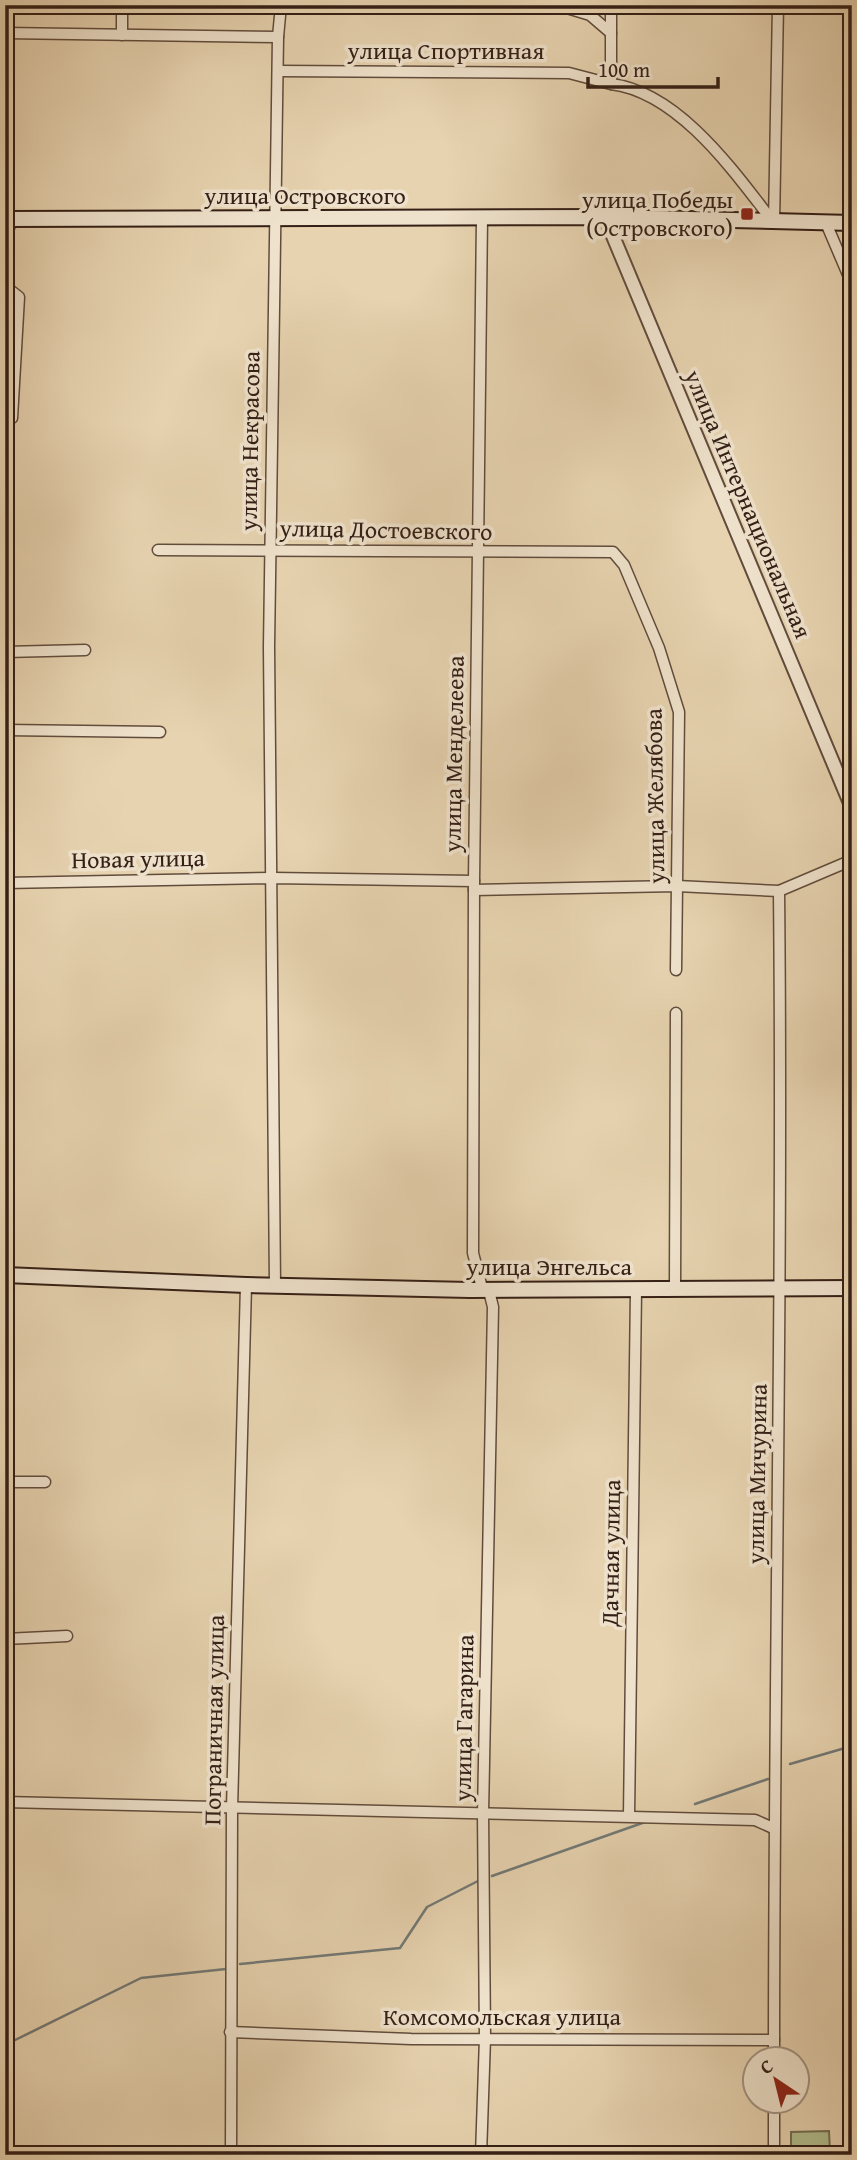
<svg xmlns="http://www.w3.org/2000/svg" width="857" height="2160" viewBox="0 0 857 2160" font-family="'Gentium Book Plus',serif">
<rect width="100%" height="100%" fill="#e7d3b0"/>
<filter id="stains"><feTurbulence type="fractalNoise" baseFrequency=".00286" numOctaves="4"/><feColorMatrix values="0 0 0 0 .2 0 0 0 0 .09 0 0 0 0 .02 0 0 0 .5 -.17"/></filter>
<radialGradient id="worn" r=".72"><stop offset=".6" stop-color="#630" stop-opacity="0"/><stop offset="1" stop-color="#630" stop-opacity=".3"/></radialGradient>
<path fill="#b2bd8e" stroke="#736e52" stroke-width="2" d="M829,2131l1,21 -39,1v-21z"/>
<g fill="none" stroke-linecap="round" stroke-linejoin="round">
<g stroke="#727976" stroke-width="2.5">
<path d="M790,1764l62,-18"/>
<path d="M695,1804l73,-25"/>
<path d="M492,1876l156,-55"/>
<path d="M240,1964l160,-16 27,-41 51,-26"/>
<path d="M5,2045l136,-67 85,-9"/>
</g>
<defs>
<g id="minor">
<path d="M122,5v30"/>
<path d="M385,5h172l33,10 21,18"/>
<path d="M611,5v79c68,8 124,89 163,139"/>
<path d="M281,6l21,-1"/>
<path d="M5,33l273,4"/>
<path d="M279,71l290,2 42,11"/>
<path d="M774,223l4,-218"/>
<path d="M826,223l26,61"/>
<path d="M5,236l8,-17"/>
<path d="M5,286l14,11 -7,121"/>
<path d="M158,550l455,2 11,13 35,83 20,64 -3,258"/>
<path d="M5,652l80,-2"/>
<path d="M5,730l155,2"/>
<path d="M5,883l267,-5 202,3"/>
<path d="M474,890l203,-4 102,5 73,-31"/>
<path d="M275,1286l-6,-639 9,-610 3,-32"/>
<path d="M675,1289l1,-276"/>
<path d="M5,1482h40"/>
<path d="M5,1639l62,-3"/>
<path d="M5,1802l750,18 18,8"/>
<path d="M629,1816l7,-526"/>
<path d="M230,2032l181,7 363,1"/>
<path d="M774,2058c0,-389 9,-778 5,-1167"/>
<path d="M774,2100v55"/>
<path d="M231,2155l1,-346 14,-524"/>
<path d="M481,2155l4,-117 -2,-225 10,-506 -4,-16 -7,-3 -9,-35 1,-372 8,-663"/>
</g>
<path id="tertiary" d="M605,217l247,591"/>
<g id="secondary">
<path d="M5,219l600,-2 247,6"/>
<path d="M5,1275l241,10 224,5 382,-2"/>
</g>
</defs>
<use href="#minor" stroke="#614c3c" stroke-width="13"/>
<use href="#tertiary" stroke="#614c3c" stroke-width="16"/>
<use href="#secondary" stroke="#341f16" stroke-width="18"/>
<use href="#minor" stroke="#efe2cc" stroke-width="10"/>
<use href="#tertiary" stroke="#efe2cc" stroke-width="12"/>
<use href="#secondary" stroke="#efe2cc" stroke-width="14"/>
</g>
<rect fill="#8f2418" stroke="#efe2cc" stroke-width="2.5" x="740" y="207" width="14" height="14" rx="3.5"/>
<g text-anchor="middle" stroke-width="7" stroke-linejoin="round" paint-order="stroke">
<g font-size="24" fill="#341f16" stroke="#efe2cc">
<text x="446" y="59">улица Спортивная</text>
<text x="305" y="204">улица Островского</text>
<text transform="translate(250 441) rotate(-89)" y="8">улица Некрасова</text>
<text transform="translate(748 504) rotate(67)" y="8">улица Интернациональная</text>
<text transform="translate(386 530) rotate(1)" y="8">улица Достоевского</text>
<text transform="translate(454 754) rotate(-89)" y="8">улица Менделеева</text>
<text transform="translate(655 796) rotate(-91)" y="8">улица Желябова</text>
<text transform="translate(138 859) rotate(-1)" y="8">Новая улица</text>
<text x="549" y="1275">улица Энгельса</text>
<text transform="translate(757 1474) rotate(-89)" y="8">улица Мичурина</text>
<text transform="translate(611 1553) rotate(-89)" y="8">Дачная улица</text>
<text transform="translate(464 1718) rotate(-89)" y="8">улица Гагарина</text>
<text transform="translate(214 1720) rotate(-89)" y="8">Пограничная улица</text>
<text x="502" y="2025">Комсомольская улица</text>
</g>
<g font-size="24" fill="#341f16" stroke="#efe2cc" text-anchor="end">
<text x="733" y="208">улица Победы<tspan x="733" dy="28">(Островского)</tspan></text>
</g>
</g>
<rect width="857" height="2160" fill="none" stroke="#e7d3b0" stroke-width="28"/>
<rect x="7" y="7" width="843" height="2146" fill="none" stroke="#341f16" stroke-width="3.5"/>
<rect x="14" y="14" width="829" height="2132" fill="none" stroke="#341f16" stroke-width="2"/>
<g transform="translate(776 2080) rotate(325)"><circle r="33" fill="#efe2cc" stroke="#a49483" stroke-width="2"/>
<path d="M0-5L12 26L0 18L-12 26Z" fill="#8f2418"/>
<text y="-10" font-size="19" font-weight="bold" text-anchor="middle" fill="#341f16">С</text>
</g>
<path d="M588 77v10h130v-10" fill="none" stroke="#341f16" stroke-width="3.5"/>
<text x="598" y="77" font-size="21" fill="#341f16" stroke="#efe2cc" stroke-width="5" paint-order="stroke">100 m</text>
<rect width="100%" height="100%" filter="url(#stains)"/>
<rect width="100%" height="100%" fill="url(#worn)"/>
</svg>
